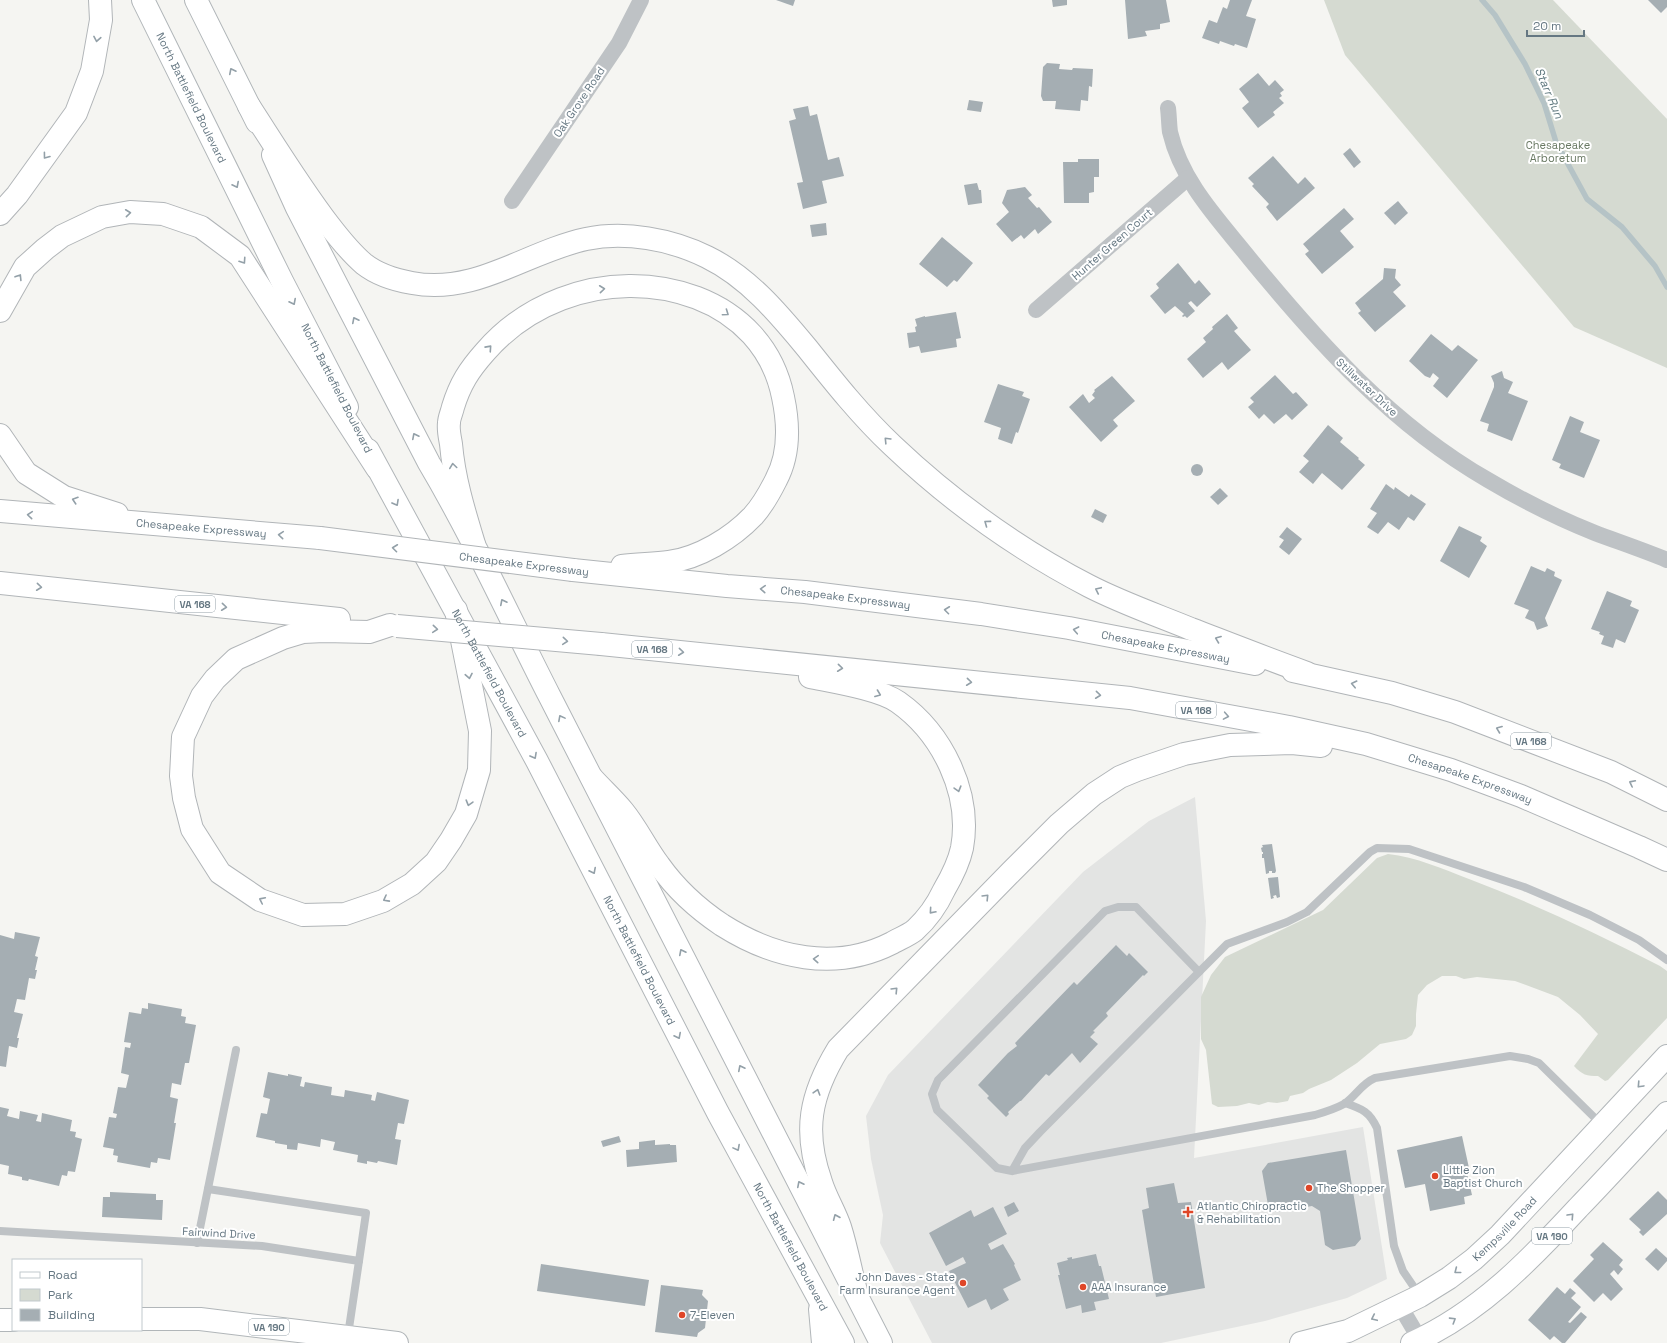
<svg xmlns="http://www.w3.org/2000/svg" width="1667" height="1343" viewBox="0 0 1667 1343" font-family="'Space Grotesk',sans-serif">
<rect width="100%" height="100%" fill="#f5f5f2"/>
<path fill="#e3e4e3" d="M1195,797l11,124 -12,237 169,-31 24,152 -40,19 -82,23 -104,22h-229l-52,-100 3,-28 -12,-56 -5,-43 22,-41 195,-203 66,-51z"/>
<g fill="#d5dad1">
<path d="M1324,0h229l114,119v249l-93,-41 -229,-272z"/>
<path d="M1388,854c28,3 55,15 81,25 66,25 129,55 191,87l7,5v47l-59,62 -3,1 -7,-5c-11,0 -16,-1 -24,-10l24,-32 -18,-19 -22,-18 -43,-16 -38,-4 -13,2 -8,-3h-14l-15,9 -9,10 -2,19v12l-4,9 -6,4 -26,5 -23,19 -26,17 -22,9 -6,4 -13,3 -2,5 -11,2 -9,-1 -9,3 -10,-2 -12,3 -19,1 -6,-3 -6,-54 -5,-11v-42l10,-22 14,-18 98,-47 54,-52z"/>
</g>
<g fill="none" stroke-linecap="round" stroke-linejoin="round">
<path stroke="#b5c3c6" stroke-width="5.5" d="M1482,0l13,15 30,49 19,39 12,39 31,57 35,28 33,39 12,21"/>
</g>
<g fill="#a5aeb3">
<path d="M776,0h19l-2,6z"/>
<path d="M1052,0h15v5l-14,2z"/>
<path d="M1125,0h41l4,22 -10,2v5l-15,2 2,5 -19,3z"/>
<path d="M1230,0h22l-6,16 10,3 -9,29 -12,-4 -1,2 -14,-5 -1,3 -17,-6 7,-18 8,3 6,-16 4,2z"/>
<path d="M1648,0h19v7l-6,6z"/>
<path d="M1047,63l13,1 -1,5 13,1 1,-2 20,1 -1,18 -3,-1 -1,15 -7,-1 -1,11 -25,-2 1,-8h-13l-2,-5 2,-29z"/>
<path d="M1258,73l11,13 6,-6 9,10 -4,3 2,3 -3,2 5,5 -11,9 2,3 -17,13 -16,-20 7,-6 -10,-13z"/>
<path d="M969,100l14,2 -2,10 -14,-2z"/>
<path d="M808,106l2,10 7,-2 11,46 11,-3 5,19 -22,5 5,22 -24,6 -6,-26 6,-1 -14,-61 7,-2 -3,-10z"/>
<path d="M1350,148l11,14 -7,6 -11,-14z"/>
<path d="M1273,156l25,28 7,-7 10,11 -38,33 -11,-14 3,-3 -17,-18 2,-2 -6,-6z"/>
<path d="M1078,159h21v18h-5v15l-5,1v10h-25l-1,-41h15z"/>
<path d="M977,183l2,7h2l1,13 -14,2 -4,-20z"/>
<path d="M1025,187l7,8 -4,3 9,10 2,-1 13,15 -14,12 -3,-5 -11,10 -3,-4 -9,7 -16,-18 13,-12 -7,-9 5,-13z"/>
<path d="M1398,201l10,12 -13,12 -11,-12z"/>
<path d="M1344,208l10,11 -14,12 14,16 -32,27 -17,-20 4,-3 -6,-7z"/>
<path d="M826,223l1,12 -15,2 -2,-12z"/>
<path d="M942,237l31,26 -16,19 -3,-2 -7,7 -28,-23z"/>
<path d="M1178,263l17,21 4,-4 12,14 -14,13 -6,-6 -3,2 7,8 -8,7 -2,-2 -2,1 -1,-1 2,-2 -9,-8 -10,8 -15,-18 9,-8 -3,-4z"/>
<path d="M1384,268l12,1 -1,9 6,7 -8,7 13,14 -31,26 -17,-19 3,-2 -6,-8 28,-24z"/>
<path d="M956,312l5,26 -5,1 1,8 -36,6 -2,-7 -10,2 -2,-15 9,-1 -1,-5 2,-1 -2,-7 10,-3v1z"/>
<path d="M1227,314l11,14 -4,3 17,19 -23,20 -6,-8 -19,16 -16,-19 19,-17 -3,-4 10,-9 -1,-2z"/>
<path d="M1431,334l21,17 6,-6 20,15 -31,38 -14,-12 6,-8 -6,-5 -3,5 -5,-2 -16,-15z"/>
<path d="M1502,371l2,7 9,4 -5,11 20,8 -16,40 -25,-10 2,-7 -9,-3 14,-34v-4l-3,-7z"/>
<path d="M1275,375l18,19 3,-2 12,13 -16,15 -6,-6 -12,10 -10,-10 -5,5 -11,-12 6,-5 -4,-4z"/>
<path d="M1112,376l23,25 -22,19 5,6 -17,16 -32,-35 14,-13 6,9 6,-5 -3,-3 3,-4 -1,-1z"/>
<path d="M998,384l26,8 -2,4 8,3 -12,34 -2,-1 -4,12 -14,-5 3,-11 -17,-6z"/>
<path d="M1570,416l14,6 -4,10 20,8 -16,38 -25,-10 2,-4 -9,-4z"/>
<path d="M1328,425l15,13 -3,4 19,16 -1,1 7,6 -23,25 -20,-17 -9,11 -14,-12 10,-11 -6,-5z"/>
<circle cx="1197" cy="470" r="6"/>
<path d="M1386,484l8,6 1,-3 14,10 2,-3 15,10 -12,17 -6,-4 -9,13 -11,-8 -10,12 -11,-7 10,-14 -7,-4z"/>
<path d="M1220,488l8,8 -10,9 -8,-8z"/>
<path d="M1095,509l12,6 -4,8 -12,-6z"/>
<path d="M1459,526l23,11 -2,4 7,5 -18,32 -29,-17z"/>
<path d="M1287,527l15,12 -13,16 -10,-8 5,-7 -5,-3z"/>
<path d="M1531,566l14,6 2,-4 8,4 -1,4 8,4 -17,38 3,8 -11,4 -3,-8 -9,-4 4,-8 -15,-6z"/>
<path d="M1607,591l25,10 -2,5 9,4 -14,33 -9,-4 -3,9 -12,-4 3,-8 -5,-2 1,-2 -9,-3z"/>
<path d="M1272,844l4,27 -1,2h-3v-2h-3v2l-3,1 -2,-16h-2v-4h1v-2h-1l-1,-4 2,-1 -1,-2z"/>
<path d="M1278,877l2,20 -3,1 -1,-3 -3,1 1,2 -3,1 -3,-21z"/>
<path d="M15,932l25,5 -5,19 3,1 -3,13h2l-2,9 -6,-1 -4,22 -8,-1 -3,13 9,2 -6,24h2l-2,10 -8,-2 -3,21 -6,-1v-131l14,4z"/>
<path d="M1116,945l11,11 2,-3 19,19 -4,4 -1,-1 -37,38 2,3 -15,15 2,1 -5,5 8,7 -18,19 -8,-10 -23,23 -3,-2 -25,27h-1l-12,11 1,2 -3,3 -19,-19 2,-2 -11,-11 30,-32 9,-7 -2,-3 59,-61 3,3z"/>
<path d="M148,1003l34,6 -1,7 5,1 -1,6 11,2 -7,38h-4l-4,22 -9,-2 -2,14 8,2 -4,24h2l-6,37 -12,-2 -1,5 -6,-1 -1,6 -33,-6 1,-6 -5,-1 1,-6 -11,-2 6,-30 7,1 1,-4 -4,-1 5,-26 8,1 3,-13 -8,-2 4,-26 5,1 1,-5 -7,-1 5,-30 12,2 1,-6 6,1z"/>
<path d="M268,1072l20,4v-2l14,3 -2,9 4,1 1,-5 27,5 -1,8 13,2 1,-7 27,5 -1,5 4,1 2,-9 32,8 -5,24 -6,-1 -3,16 6,1 -4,25 -19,-4 -1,2 -10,-2v3l-10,-2 1,-7 -25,-5 2,-8 -14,-3 -1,8 -22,-4 -1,7 -10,-1v-4l-12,-2v-2l-19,-4 5,-24 6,1 3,-15 -7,-2z"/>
<path d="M0,1107l9,2 -2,7 12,3 1,-8 18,4 -2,6 5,1 1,-9 30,7 -2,11 6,1 -1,5 7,2 -7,33 -7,-1 -1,5 -5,-1 -3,11 -30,-7 -1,2 -6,-1v-3l-14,-3 1,-8 -9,-2z"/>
<path d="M619,1136l2,6 -18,5 -2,-6z"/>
<path d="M1462,1136l7,32 -3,1 6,26 -8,2 1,7 -35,7 -5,-27 -20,4 -8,-38z"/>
<path d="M655,1140v5l15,-1v1h6l1,17 -50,5 -1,-17 13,-1v-7z"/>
<path d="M1346,1150l15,89 -6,7 -22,4 -8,-5 -5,-34 -8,-5 -36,6 -8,-7 -6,-34 6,-8z"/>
<path d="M1174,1183l4,20 13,-1 14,86 -49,9 -14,-87 7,-2 -3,-20z"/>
<path d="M1658,1191l9,9v14l-24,22 -4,-4 2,-2 -12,-11z"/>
<path d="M110,1192l46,2v6h7l-1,20 -60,-3 1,-20h7z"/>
<path d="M1014,1202l5,9 -11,6 -4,-10z"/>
<path d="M993,1207l14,27 -19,10 3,6 12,-6 12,20 -1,1 7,15 -18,9 6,11 -18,10 -5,-11 -18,9 -19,-37 17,-8 -3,-6 -17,9 -17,-33 42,-23 3,7z"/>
<path d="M1603,1242l20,18 -4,5 4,4 -5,6 -4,-5 -4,4 13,15 -12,12 -8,-8 -9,9 -21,-21 21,-22 -4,-4z"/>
<path d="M1656,1248l11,10v3l-9,10 -13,-12z"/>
<path d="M1096,1254l3,12h2l8,33 -15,3 2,8 -14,3 -1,-8 -15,4 -8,-34h2l-3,-12 11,-3 -1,-2 5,-1v2z"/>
<path d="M541,1264l108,16 -4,26 -108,-15z"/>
<path d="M661,1285l42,5 -1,5 6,6 -3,27 -7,5 -1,4 -42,-5z"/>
<path d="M1557,1287l8,7 5,-6 6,5 -5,5 10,9 -13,15 2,1 11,-11 6,5 -22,26h-3l-8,-7 -4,4 -22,-20z"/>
</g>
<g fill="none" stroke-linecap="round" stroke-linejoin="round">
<defs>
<g id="primary">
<path id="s1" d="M143,0l139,281 65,126"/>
<path d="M196,0l61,122"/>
<path d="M273,155l24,53 132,255c45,76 81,156 121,234 112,215 221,431 331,646"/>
<path id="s2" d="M368,450l169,311 181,352 125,230"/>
<path d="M820,1309l3,34"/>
<path d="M141,1319h59l197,24"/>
<path d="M0,1320h13"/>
<path id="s3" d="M1301,1343l47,-12 72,-35 29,-18 25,-19 26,-24 167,-179"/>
<path d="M1412,1343c67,-30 117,-82 166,-135 30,-31 59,-63 89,-95"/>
</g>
<g id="highway">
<path d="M249,106c26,40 51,81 80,119 10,13 22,28 35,39 14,11 31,16 48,19 64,12 114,-31 174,-44 39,-8 85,0 121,18 41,20 71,56 100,91 27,34 54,68 86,98 58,55 125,103 196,140 33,17 68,29 102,43 39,15 77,30 116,44"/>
<path d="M0,214l17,-19 59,-82 16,-42 9,-51 -1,-20"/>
<path d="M0,311l25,-44 20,-18 17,-13 40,-19 28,-5 33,2 38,13 39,29 137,212"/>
<path d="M0,435l26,38 38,24 53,17"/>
<path id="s4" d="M0,511l320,27"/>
<path d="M474,544c-10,-33 -20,-65 -23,-100 -1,-6 -3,-14 -2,-21 0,-5 3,-11 4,-16 7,-23 16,-37 32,-55 20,-23 47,-42 76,-53 86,-34 202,-2 222,98 6,28 7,57 -7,83 -6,12 -13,25 -23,36 -21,22 -54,42 -84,46 -16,2 -32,2 -47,4"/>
<path id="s5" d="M573,570l154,16 78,6 176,22 88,14 186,36"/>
<path d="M0,583l339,36"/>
<path d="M390,625l-21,7 -45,-1 -21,1 -20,6 -47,21 -21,20 -13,17 -19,41 -2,39 3,22 8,31 28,44 40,27 43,15 42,-1 38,-13 29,-17 24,-22 15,-22 15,-26 13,-44 1,-39 -24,-121"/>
<path id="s6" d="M601,644l529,54 159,29 77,17 85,26 70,26 118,51 28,13"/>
<path d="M1293,671l99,22 63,19 156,60 56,28"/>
<path d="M592,778c10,11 22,22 31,33 14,17 23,37 36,54 17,24 39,44 63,60 52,33 113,47 170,18 7,-4 17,-8 23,-13 12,-11 22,-25 29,-40 7,-12 15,-28 18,-42 10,-55 -20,-115 -64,-146 -19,-13 -64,-20 -88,-25"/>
<path d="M857,1295c-6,-23 -10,-46 -17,-68 -5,-15 -14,-29 -19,-45 -18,-51 -11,-87 17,-133l174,-178 47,-47 35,-30 26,-17 17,-7 47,-16 46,-9 62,-2 29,3"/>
</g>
</defs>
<use href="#primary" stroke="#b1b6b9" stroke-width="24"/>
<use href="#highway" stroke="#b1b5b8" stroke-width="24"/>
<g stroke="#bec2c5" stroke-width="8">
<path d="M1199,972l28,-28 60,-22 20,-10 63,-60 7,-4 32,1 115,38 66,28 49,25 28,20"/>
<path d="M1345,1103c17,6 24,8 32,25l17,118 9,25 17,25"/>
<path d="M1012,1171l13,-23 15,-16 159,-160 -63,-65h-18l-13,4 -167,169 -6,14 5,16 60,58 15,3 303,-56c10,-3 20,-6 29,-11 12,-8 17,-20 31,-26l135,-22 18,3 11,4 63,62"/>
<path d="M208,1189l158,24 -7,48"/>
<path d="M0,1231l262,15 97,15 -11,74"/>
<path d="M197,1243l39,-193"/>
</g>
<g stroke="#bec2c5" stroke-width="16">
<path d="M1168,108c1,8 1,17 2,24 12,51 49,88 80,127 69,84 142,166 238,221 32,19 72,39 107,53 24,9 48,17 72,27"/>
<path d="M512,201l107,-158 22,-43"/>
<path d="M1036,310l152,-132"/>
<path d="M1400,1306l22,37"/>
</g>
<use href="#primary" stroke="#fff" stroke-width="22"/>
<use href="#highway" stroke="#fff" stroke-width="22"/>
<defs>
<g id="highway-bridge">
<path d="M320,538l253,32"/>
<path d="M397,626l204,18"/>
</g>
</defs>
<use href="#highway-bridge" stroke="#b1b5b8" stroke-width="24" stroke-linecap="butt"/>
<use href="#highway-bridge" stroke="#fff" stroke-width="22"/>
</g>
<defs><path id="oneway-chevron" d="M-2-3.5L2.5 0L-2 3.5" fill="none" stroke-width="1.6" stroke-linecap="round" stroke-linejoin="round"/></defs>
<g stroke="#93a0a8">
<use href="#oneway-chevron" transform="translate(97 39) rotate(100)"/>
<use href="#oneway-chevron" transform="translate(232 71) rotate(-117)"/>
<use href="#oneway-chevron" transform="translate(46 156) rotate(127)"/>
<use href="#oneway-chevron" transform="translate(236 185) rotate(63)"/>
<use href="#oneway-chevron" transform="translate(128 213) rotate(-6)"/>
<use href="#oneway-chevron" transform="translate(243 261) rotate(56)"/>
<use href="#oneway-chevron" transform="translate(19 277) rotate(-58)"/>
<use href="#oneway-chevron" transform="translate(602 289) rotate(-6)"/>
<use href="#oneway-chevron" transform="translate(293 302) rotate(63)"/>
<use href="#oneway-chevron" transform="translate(726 313) rotate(35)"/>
<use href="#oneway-chevron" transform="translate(355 320) rotate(-117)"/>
<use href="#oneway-chevron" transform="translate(489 348) rotate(-48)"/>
<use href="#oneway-chevron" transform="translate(415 436) rotate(-117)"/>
<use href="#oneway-chevron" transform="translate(887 440) rotate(-134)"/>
<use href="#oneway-chevron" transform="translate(453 466) rotate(-98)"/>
<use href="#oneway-chevron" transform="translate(75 500) rotate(-162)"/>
<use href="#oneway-chevron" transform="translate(396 503) rotate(61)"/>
<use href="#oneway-chevron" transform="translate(30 515) rotate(-175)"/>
<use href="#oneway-chevron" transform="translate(987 523) rotate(-144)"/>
<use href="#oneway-chevron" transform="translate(281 535) rotate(-175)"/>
<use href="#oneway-chevron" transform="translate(395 548) rotate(-173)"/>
<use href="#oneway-chevron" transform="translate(39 587) rotate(6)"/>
<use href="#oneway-chevron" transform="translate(763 589) rotate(-176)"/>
<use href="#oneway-chevron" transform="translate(1098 590) rotate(-155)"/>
<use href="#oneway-chevron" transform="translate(503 602) rotate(-117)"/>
<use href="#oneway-chevron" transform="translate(224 607) rotate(6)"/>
<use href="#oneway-chevron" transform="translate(947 610) rotate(-173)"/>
<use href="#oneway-chevron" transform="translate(435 629) rotate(5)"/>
<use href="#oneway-chevron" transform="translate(1076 630) rotate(-169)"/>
<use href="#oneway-chevron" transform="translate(1218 639) rotate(-159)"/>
<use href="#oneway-chevron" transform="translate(565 641) rotate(5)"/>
<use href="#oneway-chevron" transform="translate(681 652) rotate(6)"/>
<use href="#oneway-chevron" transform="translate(840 668) rotate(6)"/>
<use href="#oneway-chevron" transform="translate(469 676) rotate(79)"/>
<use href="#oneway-chevron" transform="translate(969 682) rotate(6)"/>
<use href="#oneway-chevron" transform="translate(1354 684) rotate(-167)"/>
<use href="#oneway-chevron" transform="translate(878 694) rotate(21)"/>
<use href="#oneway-chevron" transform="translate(1098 695) rotate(6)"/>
<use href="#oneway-chevron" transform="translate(1226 716) rotate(10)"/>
<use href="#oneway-chevron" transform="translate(561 718) rotate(-118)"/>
<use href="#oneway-chevron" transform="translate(1499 729) rotate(-159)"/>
<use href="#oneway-chevron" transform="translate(534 756) rotate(61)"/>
<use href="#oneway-chevron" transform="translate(1632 783) rotate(-153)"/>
<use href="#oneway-chevron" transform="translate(958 789) rotate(74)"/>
<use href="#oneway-chevron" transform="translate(469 803) rotate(106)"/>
<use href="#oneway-chevron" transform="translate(593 871) rotate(63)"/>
<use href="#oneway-chevron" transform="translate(986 897) rotate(-46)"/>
<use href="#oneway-chevron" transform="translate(386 899) rotate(152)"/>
<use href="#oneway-chevron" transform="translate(262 900) rotate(-154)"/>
<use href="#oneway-chevron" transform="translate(932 911) rotate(131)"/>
<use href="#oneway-chevron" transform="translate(682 952) rotate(-117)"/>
<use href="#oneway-chevron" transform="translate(816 959) rotate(-176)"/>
<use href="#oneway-chevron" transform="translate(895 990) rotate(-46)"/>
<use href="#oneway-chevron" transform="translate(678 1036) rotate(63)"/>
<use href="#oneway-chevron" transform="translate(741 1068) rotate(-117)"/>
<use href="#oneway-chevron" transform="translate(1640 1085) rotate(133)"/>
<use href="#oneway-chevron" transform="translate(817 1092) rotate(-73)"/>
<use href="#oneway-chevron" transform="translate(737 1148) rotate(62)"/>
<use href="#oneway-chevron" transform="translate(800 1184) rotate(-117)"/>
<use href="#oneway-chevron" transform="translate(1571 1216) rotate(-47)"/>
<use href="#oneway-chevron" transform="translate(836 1217) rotate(-113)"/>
<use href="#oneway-chevron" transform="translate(1457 1271) rotate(142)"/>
<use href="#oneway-chevron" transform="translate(1374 1318) rotate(155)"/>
<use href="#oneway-chevron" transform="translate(1453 1320) rotate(-32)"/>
</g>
<g fill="#df4628" stroke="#fff" stroke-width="1.5">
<circle cx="1435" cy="1176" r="4"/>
<circle cx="1309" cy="1188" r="4"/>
<path d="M1186 1206h4v4h4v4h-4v4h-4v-4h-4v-4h4z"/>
<circle cx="963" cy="1283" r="4"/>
<circle cx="1083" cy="1287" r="4"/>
<circle cx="682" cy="1315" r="4"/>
</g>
<g text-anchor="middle" stroke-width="4" stroke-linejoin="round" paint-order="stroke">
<g fill="#fff" stroke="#93a0a8" stroke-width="1">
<rect x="175" y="596" width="40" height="16" rx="3"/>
<rect x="632" y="641" width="40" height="16" rx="3"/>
<rect x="1176" y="702" width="40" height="16" rx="3"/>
<rect x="1511" y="733" width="40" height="16" rx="3"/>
<rect x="1532" y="1228" width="40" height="16" rx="3"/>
<rect x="249" y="1319" width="40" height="16" rx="3"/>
</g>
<g font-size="10" font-weight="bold" fill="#657782">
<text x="195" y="608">VA 168</text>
<text x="652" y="653">VA 168</text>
<text x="1196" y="714">VA 168</text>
<text x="1531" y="745">VA 168</text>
<text x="1552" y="1240">VA 190</text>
<text x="269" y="1331">VA 190</text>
</g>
<g font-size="11" fill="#657782" stroke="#fff">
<text dy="4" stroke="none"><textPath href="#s1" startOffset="109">North Battlefield Boulevard</textPath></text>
<text transform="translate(579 102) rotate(-56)" y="4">Oak Grove Road</text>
<text transform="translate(1112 244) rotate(-41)" y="4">Hunter Green Court</text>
<text transform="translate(1367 387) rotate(43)" y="4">Stillwater Drive</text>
<text transform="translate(337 388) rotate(63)" y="4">North Battlefield Boulevard</text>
<text dy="4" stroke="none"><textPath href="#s4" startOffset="202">Chesapeake Expressway</textPath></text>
<text transform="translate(524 564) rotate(7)" y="4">Chesapeake Expressway</text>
<text dy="4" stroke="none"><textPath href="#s5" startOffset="274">Chesapeake Expressway</textPath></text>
<text dy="4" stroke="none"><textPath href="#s5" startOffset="598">Chesapeake Expressway</textPath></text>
<text dy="4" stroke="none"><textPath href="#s2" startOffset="254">North Battlefield Boulevard</textPath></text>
<text dy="4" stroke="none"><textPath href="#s6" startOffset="882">Chesapeake Expressway</textPath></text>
<text dy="4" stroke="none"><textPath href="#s2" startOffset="578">North Battlefield Boulevard</textPath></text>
<text dy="4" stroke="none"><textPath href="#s3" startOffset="237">Kempsville Road</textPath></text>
<text transform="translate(219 1233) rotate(3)" y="4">Fairwind Drive</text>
<text dy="4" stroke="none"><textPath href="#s2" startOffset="902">North Battlefield Boulevard</textPath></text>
</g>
<g font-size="11" fill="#697963" stroke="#fff">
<text x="1558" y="149">Chesapeake<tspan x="1558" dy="13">Arboretum</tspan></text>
</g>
<g font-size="11" fill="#657782" stroke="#fff" text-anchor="start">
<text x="1443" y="1174">Little Zion<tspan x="1443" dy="13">Baptist Church</tspan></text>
<text x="1317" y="1192">The Shopper</text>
<text x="1197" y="1210">Atlantic Chiropractic<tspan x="1197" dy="13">&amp; Rehabilitation</tspan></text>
<text x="955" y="1281" text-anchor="end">John Daves - State<tspan x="955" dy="13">Farm Insurance Agent</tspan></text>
<text x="1091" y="1291">AAA Insurance</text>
<text x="690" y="1319">7-Eleven</text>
</g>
<g font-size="12" font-style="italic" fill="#60797f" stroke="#fff">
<text transform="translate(1549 93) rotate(67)" y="4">Starr Run</text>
</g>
</g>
<rect x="12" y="1259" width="130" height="72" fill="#ffffff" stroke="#c1c9cd"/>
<rect x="20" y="1272" width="20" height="6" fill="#ffffff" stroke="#c1c9cd"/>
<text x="48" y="1279" font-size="12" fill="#657782">Road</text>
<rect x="20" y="1289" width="20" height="12" fill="#d5dad1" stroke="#c1c9cd"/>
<text x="48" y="1299" font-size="12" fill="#657782">Park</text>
<rect x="20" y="1309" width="20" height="12" fill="#a5aeb3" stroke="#c1c9cd"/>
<text x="48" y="1319" font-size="12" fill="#657782">Building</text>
<path d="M1527 30v6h57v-6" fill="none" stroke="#657782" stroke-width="2"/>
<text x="1533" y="30" font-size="12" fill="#657782" stroke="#ffffff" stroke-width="3" paint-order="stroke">20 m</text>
</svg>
